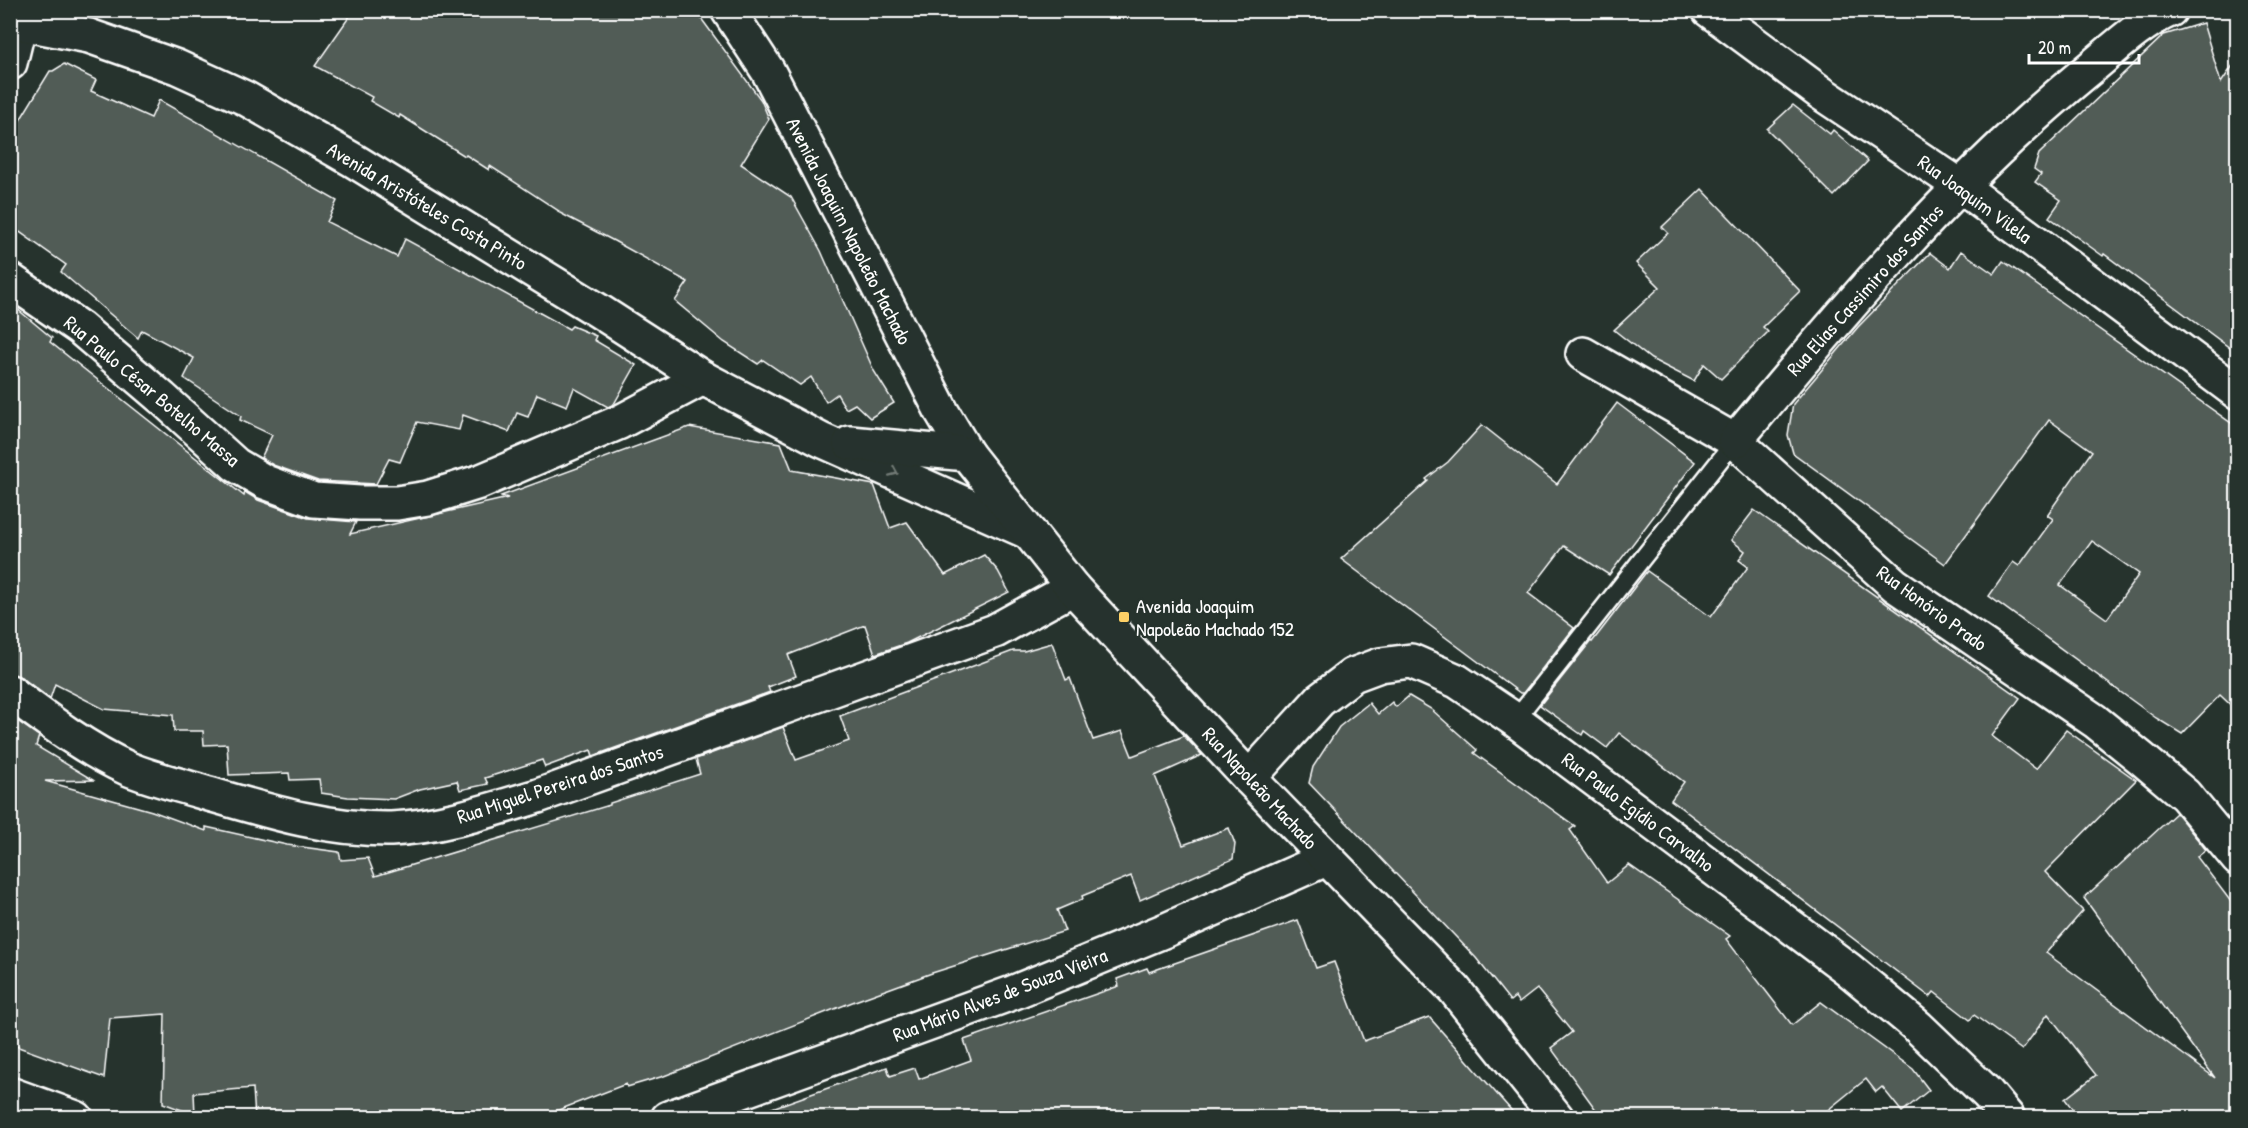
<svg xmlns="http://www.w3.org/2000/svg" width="2248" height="1128" viewBox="0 0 2248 1128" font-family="'Patrick Hand',sans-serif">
<rect width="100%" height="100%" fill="#26332d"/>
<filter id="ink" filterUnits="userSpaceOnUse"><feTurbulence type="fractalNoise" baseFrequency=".0167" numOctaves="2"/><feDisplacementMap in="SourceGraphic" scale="12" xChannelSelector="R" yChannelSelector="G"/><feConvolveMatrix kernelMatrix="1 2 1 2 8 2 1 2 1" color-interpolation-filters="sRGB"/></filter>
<g filter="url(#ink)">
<g fill="#515c57" stroke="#fff" stroke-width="1.5" fill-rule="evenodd">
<path d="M354,10h341l66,90 8,19 -28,45 50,33 30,54 53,120 20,32 -24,15 -15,-14 -9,5 -9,-15 -11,8 -15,-25 -11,8 -37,-25 -5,4 -34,-22 -49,-41 13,-19 -74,-41 -56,-29 1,-1 -69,-45 -1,4 -23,-15 -1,1 -65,-41 -1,3 -29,-17 2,-4 -57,-31z"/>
<path d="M2203,23l18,60 17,-25v296l-134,-100 -1,2 -54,-39 12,-17 -26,-18 6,-8 -7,-5 5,-15 125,-119z"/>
<path d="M64,64l32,16 -5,11 60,27 8,-18 178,101 -10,21 70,35 8,-18 164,90 3,-3 24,10 -2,4 42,25 -22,39 -6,3 -34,-19 -7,18 -30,-12 -9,23 -11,-4 -8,19 -46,-17 -4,15 -42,-8 -17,40 -11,-3 -13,25 -58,-3 -45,-16 -12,-7 11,-23 -32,-15 1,-4 -57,-38 10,-20 -52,-28 -4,8 -77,-66 5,-7 -56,-40v-60l7,-40 33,-54h3z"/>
<path d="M1793,105l37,29 3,-4 35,31 -34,35 -67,-67z"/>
<path d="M1702,189l98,102 -37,36 5,5 -47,47 -17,-15 -10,17 -43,-22 -37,-29 46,-43 -24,-24 32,-30 -6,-6z"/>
<path d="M1961,251l33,23 9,-13 235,167v284l-18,-17 -38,39 -26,-16 -167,-122 24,-34 6,4 34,-47 -6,-4 45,-64 -43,-31 -104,144 -152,-111 -5,-18 5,-31 27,-32 38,-45 72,-74 20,15zM2092,541l47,33 -32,45 -47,-34z"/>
<path d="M10,303l42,35 -2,4 194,154 1,-4 13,8 50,18 48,4 -6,12 158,-36 -7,-2 188,-69 92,16 11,27 82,15 16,43 17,-6 38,53 39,-20 14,16 11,21 -102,51 -32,11 -10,-29 -77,30 8,21 -28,11 2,5 -177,64 -2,-6 -46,17 -3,-7 -57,18 3,6 -28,6 -3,-9 -37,8 -26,10 -46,-2 -27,-4 -2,-14 -29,1 -1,-7 -60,2 -2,-31 -23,1 -1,-14h-29l-1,-16 -69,-6 -49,-25 -5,15 -29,-22 -11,-3z"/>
<path d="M1617,403l78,59 -86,113 -45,-29 -36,47 46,35 -51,65h-3l-179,-134 87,-78 -2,-2 22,-17 34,-37 75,59z"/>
<path d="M1754,510l266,188 -28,38 44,33 30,-39 70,50 -91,92 38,39 -37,42 169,125 -131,-180 92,-85 27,33 3,4 -9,7 41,54v207h-159l-14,-19 31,-24 -48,-61 -26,36 -48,-35 -4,5 -36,-28 -4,5 -259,-197 13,-18 -65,-49 -12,15 -23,-17 -2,4 -42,-30 51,-64 1,1 55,-71 64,46 37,-50 -9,-7 6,-9 -14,-11z"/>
<path d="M1052,643l14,37 4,-2 23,62 29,-9 10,25 52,-20 18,19 -47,21 28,69 46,-17 6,16 -2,15 -93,41 -9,-24 -49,20 1,3 -26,11 8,21 -133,42 -77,28 -191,75 -37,11 -1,-3 -88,34h-283l-2,-30 -59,5 1,22 -32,-12 2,-89 -55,4 -6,60 -94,-34v-328l29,20 -3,10 57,34 -48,1 107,30 54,20v-4l81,18 52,7 2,8 27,-2 7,18 235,-71v-2l90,-29 -4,-15 87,-32 13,33 53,-19 -9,-25 173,-65h11z"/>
<path d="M1409,696l22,13 46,41 -3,3 101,73 -5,4 37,53 22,-18 101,71 -4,3 66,86 29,-23 92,67 16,21 -27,22 -20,-25 -6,5 -10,-13 -48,39h-216l-51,-70 21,-16 -35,-43 -18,14 -4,-6 -5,4 -34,-43 -167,-175 4,-16 26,-40 30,-24 9,11 14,-12 4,5z"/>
<path d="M1298,920l18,48 18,-6 30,79 65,-24 89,101h-759l-1,-5 129,-46 3,9 25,-8 4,11 52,-19 -7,-20 155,-54 -2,-7 30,-11 2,4z"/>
</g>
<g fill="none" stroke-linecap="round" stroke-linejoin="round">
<defs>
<path id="service" d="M1515,720l220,-279"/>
<g id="minor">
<path d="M728,10l40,61 174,341 25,42"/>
<path d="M1709,10l112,83 138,92 279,208"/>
<path d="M10,63l10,-41"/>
<path d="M10,280l70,48 82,70 74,67 29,17 49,18 46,3h37l31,-5 51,-16 141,-60 83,-44"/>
<path d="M1583,354l152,87 160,144 200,136 46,37 44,37 53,64"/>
<path d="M1735,441c108,-130 216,-258 347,-366 25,-20 59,-53 88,-65"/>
<path d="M10,692c37,28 77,58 119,77 22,9 47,15 70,22 62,18 126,39 192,38 49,-2 100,-19 147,-33l457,-165 78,-43"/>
<path d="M1249,778l71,-78 33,-25 27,-10 31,-4 46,20 58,39 333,249 70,58 70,67 20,24"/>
<path d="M10,1094l66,24"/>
<path d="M668,1118l344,-125 154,-63 160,-71"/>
</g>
<g id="secondary">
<path d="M10,21l79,15 88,31 68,31 108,62 246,151 104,67 118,62 209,93"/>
<path d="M850,443l117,11 106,134 176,190 205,211 103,129"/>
</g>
</defs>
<use href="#service" stroke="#fff" stroke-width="21"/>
<use href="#minor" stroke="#fff" stroke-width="38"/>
<use href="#secondary" stroke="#fff" stroke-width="38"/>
<use href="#service" stroke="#26332d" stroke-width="16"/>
<use href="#minor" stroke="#26332d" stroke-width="33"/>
<use href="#secondary" stroke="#26332d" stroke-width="33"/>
</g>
<defs><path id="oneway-chevron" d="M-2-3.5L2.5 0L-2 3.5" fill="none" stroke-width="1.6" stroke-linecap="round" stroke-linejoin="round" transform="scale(1.5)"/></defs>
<use stroke="#727a76" href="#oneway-chevron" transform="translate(894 472) rotate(24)"/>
</g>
<rect fill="#ffd166" stroke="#26332d" stroke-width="2" x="1118" y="611" width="12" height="12" rx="3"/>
<g text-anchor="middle" stroke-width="4.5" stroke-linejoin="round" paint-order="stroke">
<g font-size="20" fill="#fff" stroke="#26332d">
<text transform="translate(1975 199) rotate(36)" y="7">Rua Joaquim Vilela</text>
<text transform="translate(427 206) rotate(31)" y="7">Avenida Aristóteles Costa Pinto</text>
<text transform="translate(849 231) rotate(63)" y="7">Avenida Joaquim Napoleão Machado</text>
<text transform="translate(1865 290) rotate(-48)" y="7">Rua Elias Cassimiro dos Santos</text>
<text transform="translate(152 391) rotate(40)" y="7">Rua Paulo César Botelho Massa</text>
<text transform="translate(1932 608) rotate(36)" y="7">Rua Honório Prado</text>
<text transform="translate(560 784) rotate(-18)" y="7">Rua Miguel Pereira dos Santos</text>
<text transform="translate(1260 788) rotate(47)" y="7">Rua Napoleão Machado</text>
<text transform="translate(1638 812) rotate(37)" y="7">Rua Paulo Egídio Carvalho</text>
<text transform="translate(1000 995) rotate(-21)" y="7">Rua Mário Alves de Souza Vieira</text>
</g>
<g font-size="20" fill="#fff" stroke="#26332d" text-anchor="start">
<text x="1136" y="613">Avenida Joaquim<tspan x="1136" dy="23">Napoleão Machado 152</tspan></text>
</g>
</g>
<rect width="2248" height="1128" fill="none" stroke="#26332d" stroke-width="36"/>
<rect x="18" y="18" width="2212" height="1092" fill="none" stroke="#fff" stroke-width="2" filter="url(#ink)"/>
<path d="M2029 54v9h110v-9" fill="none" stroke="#ffffff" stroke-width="3"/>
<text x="2038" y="54" font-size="18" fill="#ffffff" stroke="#26332d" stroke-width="4.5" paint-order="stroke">20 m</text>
</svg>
